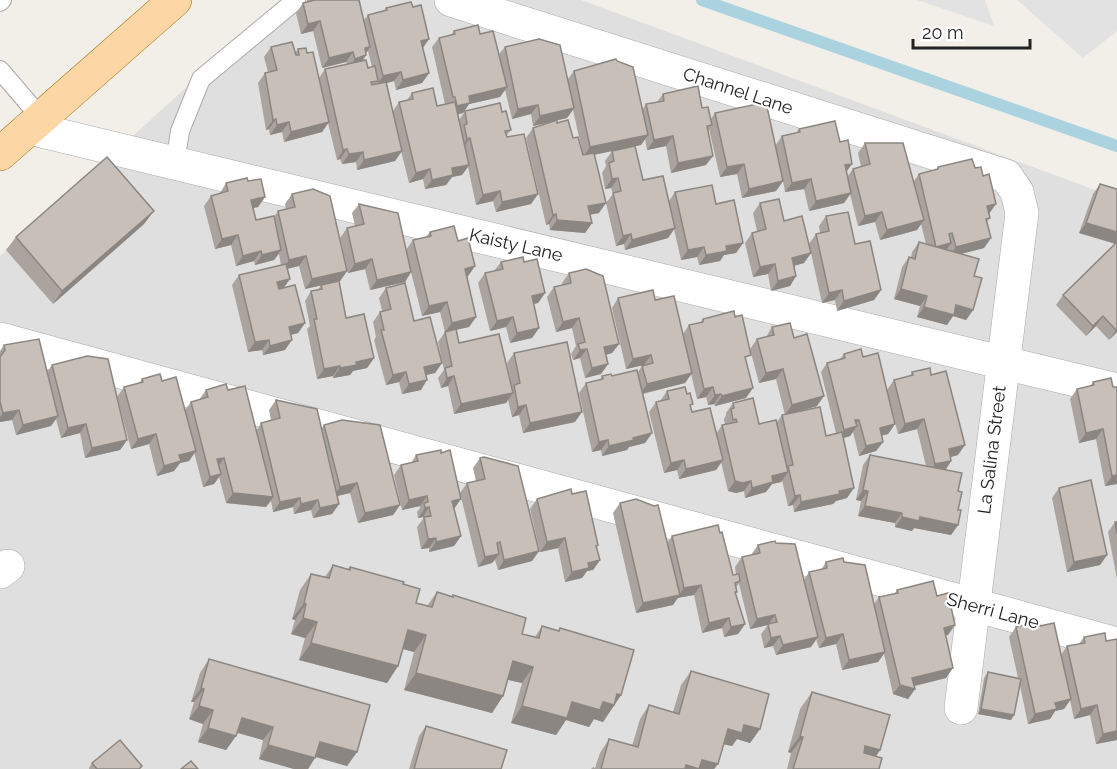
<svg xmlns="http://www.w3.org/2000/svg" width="1117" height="769" viewBox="0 0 1117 769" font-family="Raleway,sans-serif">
<rect width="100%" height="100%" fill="#f2efe9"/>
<path fill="#e0dfdf" d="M283,0h298l536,198v571h-1117v-513z"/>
<g fill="#e2e2e2">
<path d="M917,0h68l9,26z"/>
<path d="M1017,0h100v31l-34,27z"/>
<path d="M322,760l32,9h-35z"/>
</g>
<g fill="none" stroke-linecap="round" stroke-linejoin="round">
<path stroke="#aad3df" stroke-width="12" d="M702,0l415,146"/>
<defs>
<g id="lane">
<path d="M0,2l2,-2"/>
<path d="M0,70l41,48"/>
<path d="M175,163l5,-32 21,-52 95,-79"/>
</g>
<g id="street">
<path d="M451,0l555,176 11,16 5,21 -61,495"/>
<path d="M29,128l1088,262"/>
<path d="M0,339l1117,305"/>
<path d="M0,572l8,-6"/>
</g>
<path id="primary" d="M0,154l175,-154"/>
</defs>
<use href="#lane" stroke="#a9a9a9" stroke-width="20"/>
<use href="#street" stroke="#a9a9a9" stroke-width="34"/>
<use href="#primary" stroke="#a06b00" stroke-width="34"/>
<use href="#lane" stroke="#fff" stroke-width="18"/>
<use href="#street" stroke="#fff" stroke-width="33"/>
<use href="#primary" stroke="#fcd6a4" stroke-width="33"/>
</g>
<g fill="#aba49e" fill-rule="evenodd">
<path d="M307,0h52l5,20 4,-5 16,-4 2,-3 27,-1 16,32 -6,9 6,25 -7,10 -26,7 -2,-9 -7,2 6,28 6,-9 8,-2 5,-7 25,13 8,-2 -13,-57 7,-9 12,-3 3,-4 26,3 19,20 6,-7 63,32 6,-8 43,-10 25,49 4,-6 11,-2 6,-8 39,14 8,12 5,-7 60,33 7,-10 14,-3 3,-4 47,43 1,5 6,-8 8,-2 -3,-14 7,-10 49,38 5,-7 17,-4 2,-3 51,47 1,4 -3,4 4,16 -7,10 -24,6 14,22 -1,34 -7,10 -13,-4 -6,9 -30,-8 3,-11 -26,-7 8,-32 7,-10 2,1 1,-6 7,-10 7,2 -5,-20 -4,6 -37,10 -5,-18 -17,4 -8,-32 -6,9 -35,8 -5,-22 -19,3 -2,-11 -7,10 -34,7 -5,-24 -17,3 -11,-48 -1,2 -2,34 -35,8 -5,-27 -19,4 -2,-11 -4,6 -6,1 8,34 26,21 6,-9 41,12 27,39 -7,10 -12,2 -4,6 -21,4 -2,-8 -16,3 -7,-31 -6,9 -43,12 -1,-6 -8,2 -10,-43 7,-9 -2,-6 -6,1 -3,-16 4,-7 -1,-5 7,-10 14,-3 -32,7 5,58 -9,2 2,8 -7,10 -35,-3 -1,-6 -3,1 -20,-87 7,-10 24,-5 16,15 10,17 -10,-45 -6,8 -34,8 -2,-12 -19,5 -7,-29 -5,7 -31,7 -6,9 -5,1 1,6 6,-9 37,1 9,18 -5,6 32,58 -7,10 -35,8 -3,-11 -17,4 -8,-38 -6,8 -10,2 -6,8 -21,4 -2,-10 -14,4 -8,-32 -6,10 -38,9 -1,-8 -14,2 -2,-5 -3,1 -9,-37 -6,9 -38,10 -2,-10 -12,3 -1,-6 -3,1 -8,-47 7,-10 3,-1 -4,-15 7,-10 24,6 3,-4 9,4 12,25 6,-9 22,-5 -1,-2 -24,6 -9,-37 -12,3 -5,-21 7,-10 4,-1zM368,51l4,16 -4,1 -5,-8 3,-5v-2z"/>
<path d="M248,181l17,16 -7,10 -5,1 3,12 18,-3 4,-6 8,-2 -1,-5 7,-10 55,77 -7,10 -35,8 -6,-23 -12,3 -4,19 22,35 -7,10 -8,2 -5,15 -22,5 -1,-5 -14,2 -16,-67 7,-10 42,-10 -2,-11 -5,6 -19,5 -1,-4 -18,5 -5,-21 -16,4 -11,-43 7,-10 9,-3 6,-10z"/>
<path d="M1100,184l17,5v143l-8,8 -13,-14 -10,10 -30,-31 7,-10 52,-51 -36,-11 14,-39z"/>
<path d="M760,203l24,18 27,32 -7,10 -10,3 2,10 -6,10 -19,5 -3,-17 -15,3 -8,-34 7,-10 5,-2 -4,-18z"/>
<path d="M359,204l47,46 7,-10 13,-3 4,-5 28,9 17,25 -7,10 -1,1 9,40 -7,10 -13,3 3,13 53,45 -5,-25 7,-10 61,69 -52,11 -4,-18 -7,2 -4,-17 -2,3 -52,11 -6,-28 -7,2 -3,-10 6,-8 -6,-28 7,-10 -5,-20 -18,4 -11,-44 -6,10 -35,8 -5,-21 -17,4 -8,-35 7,-10 8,-2 -3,-13z"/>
<path d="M826,216l29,28 26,46 -7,10 -37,11 -2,-11 -13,3 -13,-59 7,-10 4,-1 -1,-7z"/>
<path d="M144,224l-91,80 -47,-54 10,-13z"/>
<path d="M501,262h23l21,31 -7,10 -5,1 6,24 -7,10 -22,5 -4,-16 -16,4 -12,-48 7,-10 9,-2z"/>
<path d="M569,273l50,71 -7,9 -6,2 2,9 -7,10 -16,4 -5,-20 -7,2 -2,-6 5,-8 -4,-18 -16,4 -9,-35 7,-10 8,-2v-2z"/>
<path d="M321,285l25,33 28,40 -7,10 -14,3 -3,4 -17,3v-2l-16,3 -10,-50 3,-3 -5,-25 6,-10 7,-1z"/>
<path d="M386,288l28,33 28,42 -7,10 -9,2 -5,15 -19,4 -3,-12 -13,3 -12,-45 2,-3 -3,-15 7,-10 2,-1 -3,-13z"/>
<path d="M618,298l37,2 28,34 6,-9 11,-2 3,-4 44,43 -1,36 -31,8 -1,-2 -6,1 -2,-8 -9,2 -6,-25 -6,9 -42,11 9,39 -7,10 -16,4 -2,3 -25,6 -1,-6 -9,2 -13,-59 7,-10 14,-3 2,-4h10l26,-4 4,-6 2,-1 -18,4 -14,-61z"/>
<path d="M772,327l22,11 23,68 -24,7 33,23 10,-3 -15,-61 6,-9 13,-4 4,-5 19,3 32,67 -7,10 -6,1 1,7 -7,9 -17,5 -6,-24 -3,4 -7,2 4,60 -11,3 -3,3 -39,8 -1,-7 -5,1 -6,-26 -1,2 -9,2 -6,8 -21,6 -1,-7 -8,2 -8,-2 -7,-29 -5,8 -37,9 -2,-9 -13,3 -15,-61 7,-10 4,-1 7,-10 23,16 2,5 24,22 6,-9h3l-1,-6 2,-4v-2l7,-10 26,21 18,-2 5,-7h3l-9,-36 -17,4 -9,-34 7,-10 9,-2z"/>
<path d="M4,345l43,27 5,-7 75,75 -7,10 -35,8 -5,-25 -19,5 -5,-19 -5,7 -35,9 -4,-15 -12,2v-71z"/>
<path d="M912,372l19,3 27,80 -7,2v4l-6,9 13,21v34l-7,10 -37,-7 -2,3 -17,-4v-4l-37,-7 3,-15 -5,-1 7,-35 7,-10 56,11 -9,-37 -19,5 -11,-44 7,-10 16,-4z"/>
<path d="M142,379l20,2 23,29 6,-8 8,-2 7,-10h22l29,40 4,-7 10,-3 -2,-10 7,-10 45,29 3,-4 76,80 -7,10 -35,8 -8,-30 -13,3 2,8 -7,10 -19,4 -2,-8 -17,4 -1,-7 -20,5 -2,-11 -5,6 -40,-4 -7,-26 -5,7 -11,3 -9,-35 -5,9 -9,2 -6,8 -17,5 -8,-32 -18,5 -14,-52 7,-10 15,-3z"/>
<path d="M1093,382l20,5h4v97l-12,2 -9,-47 -17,4 -9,-44 7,-10 13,-3z"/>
<path d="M416,455l38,54 7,27 -7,10 -25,6v-4l-8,1 -4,-22 6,-8v-2l-5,1 -1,-6 3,-4v-2l-18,4 -8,-35 7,-10 10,-2z"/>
<path d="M480,458l59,93 -7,10 -34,9 -3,-10 -3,3 -14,4 -18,-74 7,-10 9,-2 -3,-13z"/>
<path d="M1059,488l48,67 -7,10 -33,7 -15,-74z"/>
<path d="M572,494l26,51 -1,3 3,12 -7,10 -6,1 -5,7 -17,4 -7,-34 -18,4 -10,-43 7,-10z"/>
<path d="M620,503l47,40 5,-7 61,39h3l-1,-8 7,-10 9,-2 7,-10 18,-2 28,37 5,-8 12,-2 5,-8h18l30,42 5,-7 16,-4 2,-3 40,6 11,39h-2v43l-31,8v3l-7,10 -15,-5 -9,-40 -6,8 -36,8 -6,-26 -17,4 -3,-9 -5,8 -35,8 -3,-9 -9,2 -3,-14 7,-9 -18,4 -11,-45 -3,3v7l9,30 -7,10 -14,3 -2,-9 -20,5 -8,-38 -17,3 -4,7 -37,8 -23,-100z"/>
<path d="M1115,522h2v57l-9,-47z"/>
<path d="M333,565l15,4 2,-2 53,17 13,19 11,3 10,-14 15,5 1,-2 69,39 13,3 7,-11 16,5 2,-3 61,67 -18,27 -9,-3 -5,8 -23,-7 -10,15 -45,-12 11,-40 -14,-3 -5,16 -11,17 -88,-23 10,-38 -11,-3 -5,17 -11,17 -88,-23 6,-22 -14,-4 4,-14 -3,-1 8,-29 11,-16 14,3z"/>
<path d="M1040,626l21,29 6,-9 12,-2 5,-7 22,4 11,-2v101l-21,4 -6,-29 -16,4 -4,-19 -6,9 -9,2 -5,8 -22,5 -8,-38 -6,29 -3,5 -33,-6 6,-36 4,-6 30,6 -9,-41 7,-10z"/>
<path d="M209,659l148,93 -10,14 -32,-9 -7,12h-14l-35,-10 4,-19 -26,-7 -1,3 -10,14 -28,-8 5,-18 -14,-5 5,-17h-3l9,-29z"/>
<path d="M691,671l69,58 -10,14 -13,-4 -5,7 -9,-2 -5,20 -4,5h-123l2,-2 2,1 5,-15 9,-14 23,7 8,-27 9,-14 24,7 8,-27z"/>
<path d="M812,692l68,58 -4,6 3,13h-92l4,-16 -3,-1 12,-43z"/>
<path d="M426,726l75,43h-92l10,-33z"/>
<path d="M92,763l50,3 -2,3h-51v-1z"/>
</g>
<g fill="#8b8681">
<path d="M320,21l-7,10 -12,3 7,-10z"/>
<path d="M429,39l-7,10 -1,-8z"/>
<path d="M370,47l-6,9 2,-1 -6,10 -12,3 7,-9 10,-11z"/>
<path d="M353,52l-7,10 -24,6 7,-10z"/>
<path d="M401,72l-7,9 -18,5 7,-10z"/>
<path d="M429,73l-7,10 -26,7 7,-10z"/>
<path d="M507,87l-7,10 -31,7 -6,9 -13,3 7,-10 12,-10z"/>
<path d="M538,105l-7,9 -19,5 6,-10z"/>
<path d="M574,108l-7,10 -34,8 7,-10z"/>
<path d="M276,119l-7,10 -3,1 7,-10z"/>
<path d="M289,122l-7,10 -12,3 7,-10z"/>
<path d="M329,122l-7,10 -38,10 7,-10z"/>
<path d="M648,135l-7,10 -58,12 7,-10z"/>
<path d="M673,136l-7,10 -19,4 7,-10z"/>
<path d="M470,138l-7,10 -3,1 7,-10z"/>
<path d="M347,149l-7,10 -3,1 6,-10z"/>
<path d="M402,151l-7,10 -38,9 7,-10z"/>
<path d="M363,152l-7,10 -14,2 7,-10z"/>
<path d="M713,156l-7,9 -35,8 7,-10z"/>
<path d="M744,164l-7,10 -17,3 7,-10z"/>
<path d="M852,164l-7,10v-9z"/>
<path d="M469,165l-7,10 -10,2 -6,8 -21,4 7,-9 20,-12z"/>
<path d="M430,169l-7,10 -14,4 7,-10z"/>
<path d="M618,178l-7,10 -6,1 7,-10z"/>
<path d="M811,179l-7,10 -19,3 7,-9z"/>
<path d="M783,181l-7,10 -34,7 7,-9z"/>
<path d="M500,191l-7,10 -17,4 7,-10z"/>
<path d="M851,193l-7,10 -35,8 7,-10z"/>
<path d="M538,194l-7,10 -35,8 6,-10z"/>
<path d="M265,197l-7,10 -14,3 7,-10z"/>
<path d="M606,203l-7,10 -18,3 7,-10z"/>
<path d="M996,204l-7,10 -2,-8z"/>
<path d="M154,211l-10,13 -91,80 9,-13z"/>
<path d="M882,212l-7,10 -17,4 7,-10z"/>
<path d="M556,214l-7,10 -3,1 7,-10z"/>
<path d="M557,220l35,3 -7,10 -35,-3z"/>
<path d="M924,220l-7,10 -37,10 7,-10z"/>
<path d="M1086,223l31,9v12l-38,-11z"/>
<path d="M675,228l-7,10 -43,12 7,-10z"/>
<path d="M631,234l-7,10 -8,2 7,-10z"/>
<path d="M238,235l-7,10 -16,4 7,-10z"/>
<path d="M991,238l-7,10 -35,9 7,-10z"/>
<path d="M743,243l-7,10 -12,2 -4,6 -21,4 7,-10 20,-9z"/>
<path d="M951,243l-7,10 -8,-6z"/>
<path d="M704,247l-7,10 -16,3 7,-10z"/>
<path d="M281,250l-7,10 -19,5 7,-10z"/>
<path d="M261,251l-7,10 -18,5 7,-10z"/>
<path d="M811,253l-7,10 -19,5 7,-10z"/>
<path d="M306,256l-7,10 -17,4 7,-10z"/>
<path d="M372,259l-7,10 -17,4 7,-9z"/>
<path d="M775,264l-7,10 -15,3 7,-10z"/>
<path d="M475,266l-7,10 -10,3 7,-10z"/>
<path d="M347,271l-7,10 -35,8 7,-10z"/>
<path d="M411,272l-6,10 -35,8 7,-10z"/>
<path d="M796,276l-6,10 -19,5 7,-10z"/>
<path d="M290,279l-7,10 -13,3 7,-10z"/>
<path d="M901,289l26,7 -7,10 -26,-7z"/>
<path d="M842,290l-7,10 -13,3 7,-10z"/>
<path d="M881,290l-7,10 -37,11 7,-10z"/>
<path d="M545,293l-7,10 -13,3 7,-10z"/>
<path d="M447,302l-7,10 -18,4 7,-10z"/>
<path d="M956,305l17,5 -7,10 -13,-4 -6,9 -30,-8 7,-10z"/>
<path d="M1103,316l-7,10 -10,10 7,-10z"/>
<path d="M476,317l-7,10 -24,5 7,-9z"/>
<path d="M513,317l-7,10 -16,4 7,-10z"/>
<path d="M579,318l-7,10 -16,4 7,-10z"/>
<path d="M305,323l-7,10 -16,4 7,-10z"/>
<path d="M539,328l-7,10 -22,5 7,-10z"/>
<path d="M1117,329v3l-8,8z"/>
<path d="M269,340l-7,10 -14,2 7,-10z"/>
<path d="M292,340l-7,10 -22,5 7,-9z"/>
<path d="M619,344l-7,9 -15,4 7,-10z"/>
<path d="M587,349l-7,9 -7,2 7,-10z"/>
<path d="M651,355l-7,10 -18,4 7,-10z"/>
<path d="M374,358l-7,10 -14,3 -3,4 -17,3 7,-10 16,-6z"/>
<path d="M442,363l-7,10 -18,4 7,-10z"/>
<path d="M608,364l-7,10 -16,4 7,-10z"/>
<path d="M340,366l-7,10 -16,3 7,-10z"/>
<path d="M783,369l-7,10 -17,4 7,-10z"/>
<path d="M406,372l-7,10 -13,3 7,-10z"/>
<path d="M692,373l-7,10 -45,11 7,-10z"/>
<path d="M454,376l-6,10 -7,2 6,-10z"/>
<path d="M427,380l-6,10 -19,4 7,-10z"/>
<path d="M713,387l-7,10 -9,2 7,-10z"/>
<path d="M753,388l-7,10 -31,8 7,-10z"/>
<path d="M513,393l-7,10 -52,11 7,-10z"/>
<path d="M721,394l-7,10 -6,1 7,-10z"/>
<path d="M824,396l-7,10 -32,9 7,-10z"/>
<path d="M526,405l-7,10 -7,2 6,-10z"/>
<path d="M19,410l-7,10 -12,2v-5l3,-4z"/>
<path d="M582,412l-7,10 -52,11 7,-10z"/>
<path d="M58,416l-7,10 -35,9 7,-10z"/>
<path d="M924,419l-7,10 -19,5 7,-10z"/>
<path d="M855,420h4l-5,7 3,-1 -7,10 -13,4 7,-10z"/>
<path d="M86,424l-6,9 -19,5 7,-10z"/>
<path d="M895,424l-7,10 -15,4 7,-10z"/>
<path d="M1103,429l-7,10 -17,4 7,-10z"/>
<path d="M652,433l-7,10 -16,4 -2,3 -25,6 7,-10 24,-8z"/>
<path d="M156,434l-7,10 -18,5 7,-10z"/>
<path d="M127,440l-7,10 -35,8 7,-10z"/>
<path d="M608,440l-7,10 -9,2 7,-10z"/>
<path d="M883,442l-7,9 -17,5 7,-10z"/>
<path d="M965,445l-7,10 -16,4 7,-10z"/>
<path d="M196,451l-7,10 -9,2 -6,8 -17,5 7,-10 15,-11z"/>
<path d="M224,458l-7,10v-9z"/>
<path d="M684,460l-7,10 -13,3 7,-10z"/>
<path d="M723,460l-7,10 -37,9 7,-10z"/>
<path d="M951,461l-6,10 -17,3 7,-10z"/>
<path d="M788,472l-7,10 -9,2 -6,8 -21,6 7,-10 20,-12z"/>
<path d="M221,474l-7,10 -11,3 7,-10z"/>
<path d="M1117,475v9l-12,2 7,-10z"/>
<path d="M735,481h16l-7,10 -8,2 -8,-2z"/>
<path d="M357,483l-7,10 -17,4 7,-10z"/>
<path d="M854,488l-7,10 -11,3 -3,3 -39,8 7,-10z"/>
<path d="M863,490l5,1 -7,10 -5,-1z"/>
<path d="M233,493l40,4 -7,10 -40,-4z"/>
<path d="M800,495l-7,10 -5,1 7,-10z"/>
<path d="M427,496l-7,10 -18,4 7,-10z"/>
<path d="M300,498l-7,9 -20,5 7,-10z"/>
<path d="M461,499l-7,10 -2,-8z"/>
<path d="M318,500l-7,10 -17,4 7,-10z"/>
<path d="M339,504l-7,10 -19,4 7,-10z"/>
<path d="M400,505l-7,10 -35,8 7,-10z"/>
<path d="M865,506l37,7 -7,10 -37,-7z"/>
<path d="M429,507l-6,10 -5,1 7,-10z"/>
<path d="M902,517h18l38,8 -7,10 -37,-7 -2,3 -17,-4z"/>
<path d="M461,536l-7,10 -25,6 7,-10z"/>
<path d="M436,538l-7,10 -8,1 7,-10z"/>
<path d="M565,538l-7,10 -18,4 7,-10z"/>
<path d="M539,551l-7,10 -34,9 6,-10z"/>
<path d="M499,554l-7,9 -14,4 7,-10z"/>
<path d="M1107,555l-7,10 -33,7 7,-10z"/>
<path d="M600,560l-7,10 -6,1 -5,7 -17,4 7,-10 16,-9z"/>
<path d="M701,585l-7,10 -17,3 7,-10z"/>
<path d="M680,595l-7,10 -37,8 7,-10z"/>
<path d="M304,603l2,1 -11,16 -3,-1z"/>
<path d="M775,615l-7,10 -18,4 7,-10z"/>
<path d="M303,618l14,4 -12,16 -14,-4z"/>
<path d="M729,618l-7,10 -20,5 7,-10z"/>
<path d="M745,624l-7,10 -14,3 7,-10z"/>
<path d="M955,625l-7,10 -11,2 7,-9z"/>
<path d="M408,630l18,5 -12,17 -18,-5z"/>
<path d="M843,634l-7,10 -17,4 7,-10z"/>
<path d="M780,636l-7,10 -9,2 7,-10z"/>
<path d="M818,637l-7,10 -35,8 7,-10z"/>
<path d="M311,643l87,23 -11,17 -88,-23z"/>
<path d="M885,652l-7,10 -36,8 7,-10z"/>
<path d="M513,661l20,6 -11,16 -21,-5z"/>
<path d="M953,668l-7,10 -37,9 6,2 -7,10 -15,-5 7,-9 12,-7z"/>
<path d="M416,673l87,23 -11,17 -88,-23z"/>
<path d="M201,688l3,1 -10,13h-3z"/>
<path d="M617,694l4,1 -18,27 -9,-3 -5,8 -23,-7 -10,15 -45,-12 11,-17 50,-4h31z"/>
<path d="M1071,699l-7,10 -9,2 -5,8 -22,5 7,-10 20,-11z"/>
<path d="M1097,705l-7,10 -16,4 7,-10z"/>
<path d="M199,706l14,4 -10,14 -14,-5z"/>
<path d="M981,709l33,6 -3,5 -33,-6z"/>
<path d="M242,718l31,9 -10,13 -31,-9z"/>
<path d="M744,725l16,4 -10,14 -13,-4 -5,7 -14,-3 10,-14z"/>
<path d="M208,728l28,8 -10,14 -28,-8z"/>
<path d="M1117,731v9l-21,4 7,-10z"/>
<path d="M800,736l3,1 -12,16 -3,-1z"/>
<path d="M320,742l37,10 -10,14 -37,-11z"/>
<path d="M268,745l47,13 -7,11h-14l-35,-10z"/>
<path d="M865,746l15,4 -11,17 -16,-4z"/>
<path d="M702,760l16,4 -4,5h-30l2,-4z"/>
</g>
<g fill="#c7bfb8" stroke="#8b8681" stroke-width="1.5">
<path d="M315,0h44l11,47 -5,1 1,7 -11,4 -2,-7 -24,6 -9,-37 -12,3 -5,-21z"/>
<path d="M411,2l2,5 8,-2 8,34 -8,2 8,32 -26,7 -2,-8 -18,4 -15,-61 19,-5 -1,-2z"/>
<path d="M478,25l2,9 13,-3 14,56 -38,9 1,7 -13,3 -2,-9h-2l-14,-59 16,-4 -1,-3z"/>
<path d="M539,39l21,6 14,63 -34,8 -2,-11 -20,4 -13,-62z"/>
<path d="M292,42l4,13h3l-1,-6 8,-1 1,5 6,-1 16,70 -38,10 -2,-10 -12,3 -1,-6 -3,1 -8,-47 12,-3 -6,-23z"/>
<path d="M616,59l1,2 16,6 15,68 -58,12 -16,-76z"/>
<path d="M366,60l2,8 7,-2 3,15 -7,1 1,3 14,-3 16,69 -38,9 -1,-8 -14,2 -2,-5 -4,1 -18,-81z"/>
<path d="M698,86l4,22 6,-1 4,18 -5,1 6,30 -35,7 -5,-27 -19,4 -8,-36 18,-3 -1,-7z"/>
<path d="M433,88l4,18 18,-4 14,63 -17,3 1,7 -21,5 -2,-11 -14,4 -17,-71 14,-3 -1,-6z"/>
<path d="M766,102l17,79 -34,8 -5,-25 -17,3 -12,-54z"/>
<path d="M500,103l2,9 4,-1 5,19 -6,1 2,6 17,-3 14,60 -36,8 -2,-11 -17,4 -13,-57 -3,1 -3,-14 3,-1 -2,-13z"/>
<path d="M557,120v3l11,-3 5,18 5,-1 5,18 11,-2 12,50 -18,3 4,17 -35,-3 -1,-6 -3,1 -20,-87z"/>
<path d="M835,121l5,21 8,-2 4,24 -7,1 6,28 -35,8 -5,-22 -19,4 -10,-47 18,-4 -1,-3z"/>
<path d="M865,143h38l21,77 -37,10 -5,-18 -17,4 -12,-47 17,-5z"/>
<path d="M635,146l8,34 20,-4 12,52 -43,12 -1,-6 -8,2 -10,-43 8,-2 -3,-13 -6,1 -3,-16 5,-2 -2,-10z"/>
<path d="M107,157l47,54 -92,80 -46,-54z"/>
<path d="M972,159l3,9 6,-1 2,9 6,-2 7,30 -9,2 3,12 -4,1 5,19 -35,9 -4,-14 -3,1 2,9 -15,4 -17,-73 19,-5v-2z"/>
<path d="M247,178l1,3 13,-2 4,18 -14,3 5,20 18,-4 7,34 -19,5 -1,-4 -18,5 -5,-21 -16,4 -11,-43 17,-5 -2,-8z"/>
<path d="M1100,184l17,5v43l-31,-9z"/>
<path d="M712,185l4,19 18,-4 9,43 -17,3 1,5 -21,4 -2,-8 -16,3 -13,-58z"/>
<path d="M313,189l17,7 17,75 -35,8 -6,-23 -17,4 -11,-49 17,-4 -3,-13z"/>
<path d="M779,199l5,22 18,-5 9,37 -19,5 4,18 -18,5 -3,-17 -15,3 -8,-34 14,-4 -6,-26z"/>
<path d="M359,204l39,9 13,59 -34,8 -5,-21 -17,5 -8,-36 17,-4z"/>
<path d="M848,212l7,32 15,-3 11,49 -37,11 -2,-11 -13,3 -13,-59 13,-3 -3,-15z"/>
<path d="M454,226l4,15 10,-3 7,28 -10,3 11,48 -24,6 -5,-21 -18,4 -16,-66 18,-4 -1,-4z"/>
<path d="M919,242l60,17 -5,17 8,2 -9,32 -17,-5 -2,10 -30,-8 3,-11 -26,-7 8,-32 6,2z"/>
<path d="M1116,243l1,1v85l-1,1 -13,-14 -10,10 -30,-31z"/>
<path d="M523,257l1,5 13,-3 8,34 -13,3 7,32 -22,5 -4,-16 -16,4 -12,-48 18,-4 -2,-7z"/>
<path d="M286,264l4,15 -13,3 2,7 16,-4 10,38 -16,4 3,13 -22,6 -1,-6 -14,2 -16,-67z"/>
<path d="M586,269l17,7 16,68 -15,3 4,17 -16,4 -5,-19 -7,1 -2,-6 7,-2 -6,-24 -16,4 -9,-35 17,-4 -2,-10z"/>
<path d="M339,281l7,37 18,-4 10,44 -18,4 1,3 -17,3v-2l-16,3 -10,-50h3l-6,-28 11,-2 -1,-4z"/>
<path d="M405,283l9,38 16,-4 12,46 -18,4 3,13 -18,4 -3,-12 -13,3 -12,-45h3l-4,-18 11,-3 -5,-21z"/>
<path d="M653,290l2,10 19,-4 18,77 -45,11 -5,-18 11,-3 -2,-8 -18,4 -15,-61z"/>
<path d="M734,311l1,6 7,-2 9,40 -6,2 8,31 -31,8 -1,-2 -6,1 -2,-8 -9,2 -15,-64 14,-3v-3z"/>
<path d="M790,323l4,15 13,-4 17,62 -32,9 -9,-36 -17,4 -9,-34 17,-4 -2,-8z"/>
<path d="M456,329l3,14 40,-9 14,59 -52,11 -7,-28 -7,2 -2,-10 7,-2 -7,-34z"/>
<path d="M39,339l19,77 -35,9 -4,-15 -16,3 -3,-11v-45l5,-7 -1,-5z"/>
<path d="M567,342l15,70 -52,11 -4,-18 -8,2 -4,-22 6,-2 -6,-30z"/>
<path d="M861,349l2,8 15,-4 17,71 -15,4 3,14 -17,4 -7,-26h-4l2,6 -13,4 -17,-67 18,-5 -1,-4z"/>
<path d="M87,356l21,3 19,81 -35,8 -6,-24 -18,4 -16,-63z"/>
<path d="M930,368l1,7 15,-4 19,74 -16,4 2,12 -16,3 -11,-45 -19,5 -11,-44 19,-5 -1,-3z"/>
<path d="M637,370l15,63 -19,5 1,2 -25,6 -1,-6 -9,2 -13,-59 17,-4 -1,-3 9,-2 1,2z"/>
<path d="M160,374l2,7 14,-4 20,74 -17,4 2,6 -17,5 -8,-32 -18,5 -14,-52 19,-5 -1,-3z"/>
<path d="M1111,378l2,9h4v88l-5,1 -9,-47 -17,4 -9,-44 17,-4 -1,-3z"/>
<path d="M226,384l2,6 17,-4 28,111 -40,-4 -9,-35 -7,1 4,15 -11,3 -19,-75 17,-5 -2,-7z"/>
<path d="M685,387l2,7 3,-1 3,11 -3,1 2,7 18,-4 13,52 -37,9 -2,-9 -13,3 -15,-61 13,-3 -2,-8z"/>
<path d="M753,398l6,26 17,-4 12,52 -16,4 1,6 -21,6 -1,-7 -8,2 -8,-2 -13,-56 15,-3 -1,-3 -3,1 -2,-11 3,-1 -1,-5z"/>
<path d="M276,400l41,9 22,95 -19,4 -2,-8 -17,4 -1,-6 -20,4 -19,-79 19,-5z"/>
<path d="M820,407l6,29 16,-4 12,56 -15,3 1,3 -39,8 -1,-7 -5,1 -7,-30 5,-1 -11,-50z"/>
<path d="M342,420l38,5 20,80 -35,8 -8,-30 -17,4 -16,-62z"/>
<path d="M441,450v3l9,-3 11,49 -9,2 9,35 -25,6v-4l-8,1 -4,-22 7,-1 -2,-9 -4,1 -1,-5 4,-1 -1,-6 -18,4 -8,-35 17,-4 -2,-6z"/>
<path d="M870,455l92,18 -4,18 4,1 -4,18h3l-3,15 -38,-8 -1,4 -17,-4v-4l-37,-7 3,-15 -5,-1z"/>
<path d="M484,457l34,9 21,85 -35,9 -4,-18 -3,1 2,11 -14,3 -18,-74 18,-4 -5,-21z"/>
<path d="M1091,480l16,75 -33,7 -15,-74z"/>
<path d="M571,489l1,5 14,-3 12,54 -2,1 4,14 -12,3 1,5 -17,4 -7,-34 -18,4 -10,-43z"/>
<path d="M636,499l18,7 4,-1 22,90 -37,8 -23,-100z"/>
<path d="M1115,522h2v12z"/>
<path d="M718,525l2,8 2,-1 11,43 6,-1 1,7 -5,2 2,9h-2l10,32 -14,3 -2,-9 -20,5 -8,-38 -17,3 -12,-52z"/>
<path d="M775,541l1,2 19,1 23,93 -35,8 -3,-9 -9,2 -3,-14 9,-2 -2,-7 -18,4 -15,-62 18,-4 -2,-8z"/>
<path d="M843,558l1,4 21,3 20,87 -36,8 -6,-26 -17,4 -17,-66 18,-4 -1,-6z"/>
<path d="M333,565l17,5v-3l54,15 -1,2 17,5 -4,14 16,4 5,-15 16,5v-2l73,23 -4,16 17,4 3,-12 17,5 1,-3 74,22 -13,45 -4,-1 -3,11 -11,-3 -3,8 -28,-8 -5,16 -45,-12 11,-39 -20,-6 -10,35 -87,-23 10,-38 -18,-5 -10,36 -87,-23 6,-21 -14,-4 3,-14 -2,-1 7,-29 18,4z"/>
<path d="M933,581l4,15 11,-3 7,32 -11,3 9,40 -41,10 3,11 -15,-4 -21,-88 19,-4 -1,-3z"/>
<path d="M1039,622l1,4 14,-3 17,76 -16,4 2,6 -22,5 -19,-87z"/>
<path d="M1105,633l1,8 11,-2v92l-14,3 -6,-29 -16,4 -14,-63 18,-3 -1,-6z"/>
<path d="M209,659l161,46 -13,47 -37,-10 -5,16 -47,-13 5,-18 -31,-9 -6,18 -28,-8 5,-18 -14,-4 5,-17 -3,-1z"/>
<path d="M691,671l78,23 -9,35 -16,-4 -2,8 -14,-4 -10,35 -16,-4 -3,9 -13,-4 -1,4h-84l8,-30 29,8 11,-42 30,9z"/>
<path d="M988,672l33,7 -7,36 -33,-6z"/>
<path d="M812,692l78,23 -10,35 -15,-4 -1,7 18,5 -3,11h-86l10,-32 -3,-1z"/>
<path d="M426,726l81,24 -6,19h-87z"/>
<path d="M120,740l22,26 -3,3h-42l-5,-6z"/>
<path d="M191,761l7,8h-17z"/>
</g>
<g text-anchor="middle" stroke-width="4.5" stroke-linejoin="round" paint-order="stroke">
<g font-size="18" fill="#222" stroke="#fff">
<text transform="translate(738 91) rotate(18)" y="6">Channel Lane</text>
<text transform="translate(516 245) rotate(13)" y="6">Kaisty Lane</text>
<text transform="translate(992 450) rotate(-83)" y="6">La Salina Street</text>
<text transform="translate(993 611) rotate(15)" y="6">Sherri Lane</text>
</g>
</g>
<path d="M913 39v9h117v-9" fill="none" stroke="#222222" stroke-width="3"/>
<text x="922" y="39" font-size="18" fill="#222222" stroke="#ffffff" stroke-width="4.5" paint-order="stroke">20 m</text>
</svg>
